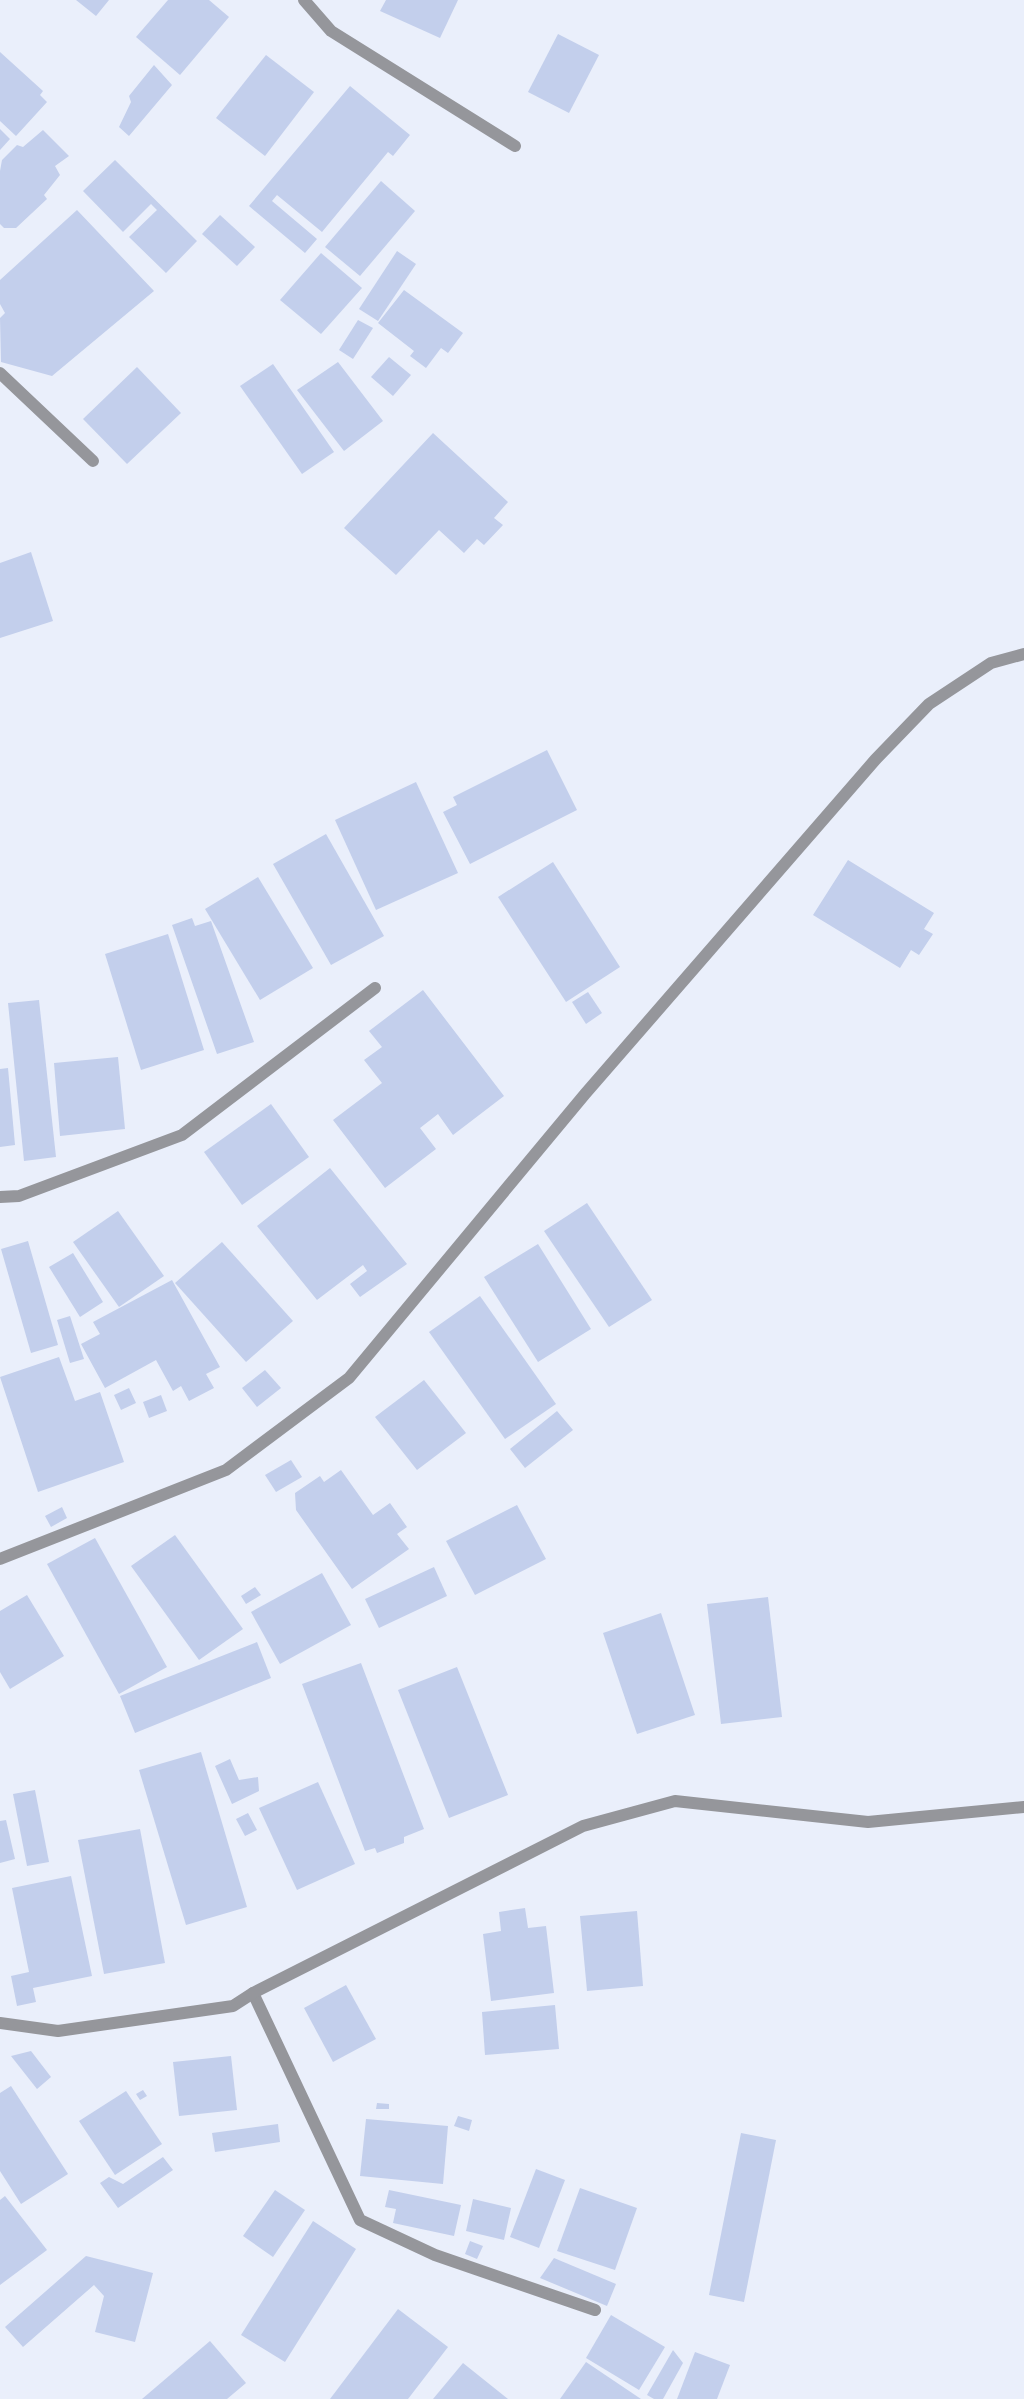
<svg xmlns="http://www.w3.org/2000/svg" width="1024" height="2399" viewBox="0 0 1024 2399" font-family="Quicksand,sans-serif">
<rect width="100%" height="100%" fill="#eaeffb"/>
<g fill="#c3cfec">
<path d="M76,0h33l-13,16z"/>
<path d="M168,0h41l20,17 -49,58 -44,-38z"/>
<path d="M386,0h72l-18,38 -60,-27z"/>
<path d="M558,34l41,21 -30,58 -41,-21z"/>
<path d="M0,52l43,39 -3,4 7,7 -31,34 -16,-15z"/>
<path d="M266,55l48,37 -49,64 -49,-38z"/>
<path d="M154,65l18,20 -43,51 -10,-9 12,-25 -2,-6z"/>
<path d="M350,86l60,49 -17,21 -5,-4 -66,80 -45,-37 -5,6 45,38 -12,14 -56,-47z"/>
<path d="M0,129l10,10 -10,11z"/>
<path d="M43,130l26,26 -14,10 5,9 -16,20 3,4 -31,29h-12l-4,-4v-53l2,-11 15,-15 6,2z"/>
<path d="M115,160l82,81 -31,32 -37,-36 28,-27 -6,-6 -28,28 -40,-41z"/>
<path d="M381,181l34,30 -55,65 -35,-29z"/>
<path d="M77,210l77,81 -102,85 -51,-14 -1,-44 5,-5 -5,-9v-24z"/>
<path d="M220,215l35,32 -18,19 -35,-32z"/>
<path d="M397,251l19,13 -38,57 -19,-12z"/>
<path d="M321,253l41,35 -41,46 -41,-34z"/>
<path d="M404,290l59,43 -15,20 -7,-5 -15,20 -16,-12 4,-5 -36,-28z"/>
<path d="M358,320l15,8 -20,31 -14,-9z"/>
<path d="M389,357l22,18 -18,21 -22,-19z"/>
<path d="M338,362l45,59 -39,30 -47,-61z"/>
<path d="M273,364l61,88 -32,22 -62,-88z"/>
<path d="M137,367l44,46 -54,51 -44,-45z"/>
<path d="M433,433l75,69 -14,16 9,7 -19,20 -7,-6 -13,14 -25,-23 -43,45 -52,-47z"/>
<path d="M31,552l22,69 -53,17v-75z"/>
<path d="M547,750l30,60 -107,54 -27,-52 14,-7 -4,-8z"/>
<path d="M416,782l42,91 -82,37 -41,-90z"/>
<path d="M326,834l58,102 -53,29 -58,-101z"/>
<path d="M848,860l86,53 -10,16 9,5 -14,21 -8,-5 -11,18 -87,-53z"/>
<path d="M553,862l67,105 -54,35 -68,-105z"/>
<path d="M258,877l55,91 -53,32 -55,-91z"/>
<path d="M192,918l3,8 16,-5 43,121 -37,12 -45,-129z"/>
<path d="M168,934l36,116 -63,20 -36,-116z"/>
<path d="M423,990l81,106 -51,39 -15,-21 -18,14 16,21 -51,39 -52,-68 49,-37 -18,-23 18,-13 -13,-16z"/>
<path d="M588,992l14,21 -16,11 -14,-22z"/>
<path d="M39,1000l17,157 -32,4 -16,-158z"/>
<path d="M118,1057l7,72 -65,7 -6,-73z"/>
<path d="M8,1068l7,77 -15,2v-78z"/>
<path d="M271,1104l38,53 -67,48 -38,-53z"/>
<path d="M330,1168l77,96 -47,33 -10,-13 17,-13 -4,-6 -46,35 -60,-74z"/>
<path d="M587,1203l65,97 -43,27 -65,-96z"/>
<path d="M118,1211l46,65 -45,31 -46,-65z"/>
<path d="M28,1241l30,104 -27,8 -30,-104z"/>
<path d="M222,1242l71,79 -47,41 -71,-79z"/>
<path d="M538,1244l53,85 -53,33 -54,-85z"/>
<path d="M73,1253l30,49 -23,15 -31,-50z"/>
<path d="M172,1280l48,87 -14,7 8,14 -25,13 -8,-15 -8,5 -17,-31 -51,28 -24,-44 19,-10 -7,-12z"/>
<path d="M480,1296l76,108 -51,35 -76,-107z"/>
<path d="M70,1316l14,43 -14,4 -13,-43z"/>
<path d="M59,1357l16,44 25,-9 24,70 -86,30 -38,-115z"/>
<path d="M265,1370l16,18 -24,19 -15,-19z"/>
<path d="M424,1380l42,53 -49,37 -42,-53z"/>
<path d="M129,1388l7,15 -15,7 -7,-15z"/>
<path d="M161,1395l6,16 -18,7 -6,-16z"/>
<path d="M557,1411l16,19 -48,38 -15,-19z"/>
<path d="M291,1460l11,17 -26,15 -11,-17z"/>
<path d="M341,1470l32,45 17,-12 17,24 -10,7 12,15 -57,40 -56,-79 -1,-17 25,-17 4,6z"/>
<path d="M517,1505l29,54 -71,36 -29,-54z"/>
<path d="M62,1507l5,11 -16,9 -6,-11z"/>
<path d="M175,1535l68,94 -44,31 -68,-94z"/>
<path d="M95,1538l72,129 -48,27 -72,-130z"/>
<path d="M434,1567l13,29 -68,32 -14,-29z"/>
<path d="M322,1573l29,52 -71,39 -29,-52z"/>
<path d="M255,1587l6,8 -15,9 -5,-8z"/>
<path d="M27,1595l37,61 -54,33 -10,-17v-61z"/>
<path d="M768,1597l14,120 -61,7 -14,-120z"/>
<path d="M661,1613l34,102 -58,19 -34,-101z"/>
<path d="M257,1642l14,36 -136,55 -15,-37z"/>
<path d="M361,1663l63,166 -20,8v6l-27,10 -2,-5 -10,3 -63,-167z"/>
<path d="M457,1667l51,128 -59,23 -51,-128z"/>
<path d="M201,1752l46,155 -61,18 -47,-155z"/>
<path d="M230,1759l9,21 19,-3 1,14 -27,13 -17,-38z"/>
<path d="M318,1782l37,82 -58,26 -38,-82z"/>
<path d="M35,1790l14,72 -22,4 -14,-72z"/>
<path d="M248,1813l9,17 -12,6 -9,-17z"/>
<path d="M6,1820l9,39 -15,4v-42z"/>
<path d="M140,1829l25,134 -61,11 -26,-134z"/>
<path d="M71,1876l21,100 -59,12 3,14 -19,4 -6,-30 18,-4 -17,-84z"/>
<path d="M525,1908l3,20 18,-2 8,67 -63,8 -8,-67 18,-3 -2,-19z"/>
<path d="M637,1911l6,75 -56,5 -7,-75z"/>
<path d="M346,1985l30,54 -43,23 -29,-54z"/>
<path d="M555,2005l4,44 -74,6 -3,-43z"/>
<path d="M31,2051l20,26 -14,12 -26,-33z"/>
<path d="M231,2056l6,54 -58,6 -6,-54z"/>
<path d="M11,2086l57,88 -47,30 -21,-33v-78z"/>
<path d="M143,2090l4,6 -7,4 -4,-6z"/>
<path d="M126,2091l36,53 -47,31 -36,-54z"/>
<path d="M377,2103l12,1v5h-13z"/>
<path d="M458,2116l14,4 -3,11 -15,-5z"/>
<path d="M366,2119l82,7 -5,58 -83,-8z"/>
<path d="M278,2124l2,18 -65,10 -3,-19z"/>
<path d="M741,2133l35,7 -32,162 -35,-7z"/>
<path d="M163,2157l10,13 -55,38 -18,-25 9,-6 14,7z"/>
<path d="M536,2169l29,11 -26,68 -29,-11z"/>
<path d="M580,2188l57,20 -22,62 -58,-19z"/>
<path d="M275,2190l30,20 -32,47 -30,-21z"/>
<path d="M389,2190l72,15 -7,31 -61,-13 3,-14 -11,-2z"/>
<path d="M5,2196l42,54 -47,35v-85z"/>
<path d="M473,2199l38,9 -7,32 -38,-9z"/>
<path d="M313,2221l43,28 -71,113 -44,-27z"/>
<path d="M470,2241l13,5 -6,13 -12,-5z"/>
<path d="M86,2256l67,17 -18,69 -40,-10 9,-36 -10,-11 -71,62 -18,-20z"/>
<path d="M554,2258l62,26 -9,22 -67,-28z"/>
<path d="M398,2309l50,38 -40,52h-78z"/>
<path d="M611,2315l54,32 -26,43 -53,-32z"/>
<path d="M210,2341l36,42 -19,16h-85z"/>
<path d="M673,2350l10,13 -20,36h-9l-7,-4z"/>
<path d="M695,2352l35,13 -13,34h-40z"/>
<path d="M586,2362l55,37h-81z"/>
<path d="M463,2363l45,36h-75z"/>
</g>
<g fill="none" stroke-linecap="round" stroke-linejoin="round">
<g stroke="#95969b" stroke-width="12">
<path d="M304,0l27,31 184,115"/>
<path d="M0,373l93,88"/>
<path d="M0,1197l19,-1 163,-61 193,-147"/>
<path d="M0,1559l226,-89 123,-92 236,-284 290,-334 54,-56 62,-41 33,-9"/>
<path d="M253,1993l107,227 75,35 160,55"/>
<path d="M0,2023l58,8 175,-25 20,-13 330,-167 92,-25 193,21 156,-15"/>
</g>
</g>
</svg>
